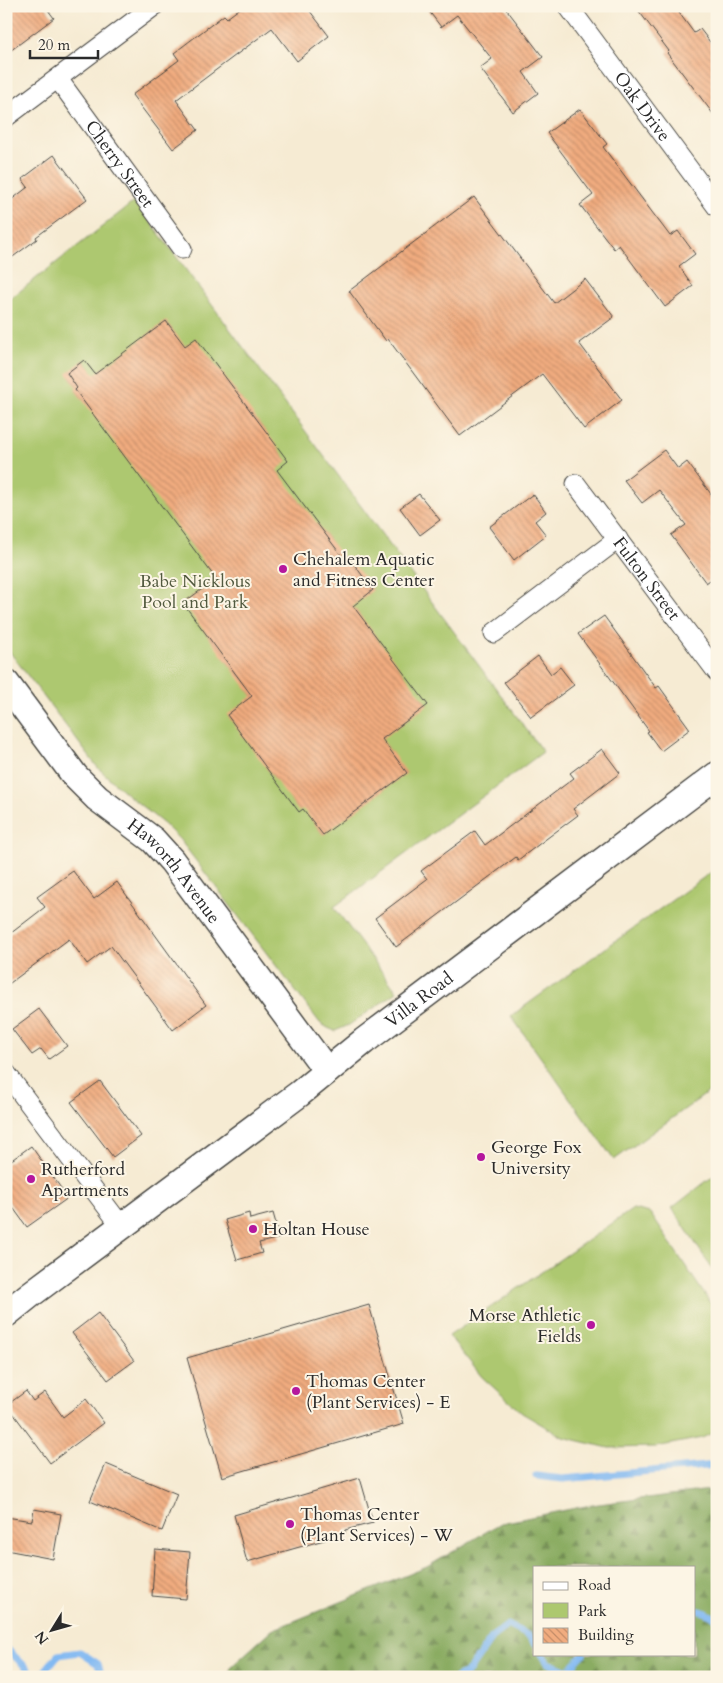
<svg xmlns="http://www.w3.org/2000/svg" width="723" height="1683" viewBox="0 0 723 1683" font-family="Cardo,serif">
<defs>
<pattern id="forest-firs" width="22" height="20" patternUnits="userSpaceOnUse" patternTransform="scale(1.25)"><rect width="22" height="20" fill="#8aac62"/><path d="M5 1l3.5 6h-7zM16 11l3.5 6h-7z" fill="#718c51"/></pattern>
<pattern id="building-back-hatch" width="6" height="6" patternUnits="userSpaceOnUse" patternTransform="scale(1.25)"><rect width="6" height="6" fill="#f1ac7f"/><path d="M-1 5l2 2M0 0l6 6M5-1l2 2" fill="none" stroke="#c38c68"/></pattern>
</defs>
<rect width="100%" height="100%" fill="#fcf5e5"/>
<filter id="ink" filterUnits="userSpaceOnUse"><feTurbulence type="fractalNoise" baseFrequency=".02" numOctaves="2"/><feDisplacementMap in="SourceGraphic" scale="10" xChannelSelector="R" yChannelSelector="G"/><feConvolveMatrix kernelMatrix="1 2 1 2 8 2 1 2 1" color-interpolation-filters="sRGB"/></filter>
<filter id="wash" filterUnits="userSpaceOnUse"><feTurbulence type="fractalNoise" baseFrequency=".0096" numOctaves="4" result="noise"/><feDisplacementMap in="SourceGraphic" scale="20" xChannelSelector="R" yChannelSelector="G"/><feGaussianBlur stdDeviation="1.12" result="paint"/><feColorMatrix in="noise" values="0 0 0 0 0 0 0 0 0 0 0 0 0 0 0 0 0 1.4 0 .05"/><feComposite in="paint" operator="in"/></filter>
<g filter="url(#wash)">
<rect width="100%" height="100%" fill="#f6ebd3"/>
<path fill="url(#forest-firs)" stroke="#5a6c46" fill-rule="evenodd" d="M717,1489v188h-490l5,-11 40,-36 155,-63 74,-44 90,-18zM534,1567h160v87h-160z"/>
<g fill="#adc86f" stroke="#6c7a4d">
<path d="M135,201l408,551 -209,155 63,85 -48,33 -14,6 -7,-3 -8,-5 -140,-183 -16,-16 -36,-29 -30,-27 -92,-121v-345z"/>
<path d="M717,868v218l-103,74 -103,-144z"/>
<path d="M717,1173v103l-45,-68z"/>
<path d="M633,1209l17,4 67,100v118l-15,7 -46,9 -47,1 -46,-11 -41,-24 -40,-36 -33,-41z"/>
</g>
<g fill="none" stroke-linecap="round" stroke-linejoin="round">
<g stroke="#82b9f2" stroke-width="7">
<path d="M536,1476l27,3 154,-14"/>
<path d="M694,1611c7,-2 18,4 23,9"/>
<path d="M6,1648l30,29"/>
<path d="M542,1654l6,9 20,8 15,-17"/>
<path d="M40,1677l18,-22 22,-3 18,12 4,13"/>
<path d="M457,1677l10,-4 26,-37 15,-11 21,11 5,7"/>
</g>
</g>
<g id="blocks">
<g fill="url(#building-back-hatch)">
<path d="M16,6h29l9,12 -48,36v-40z"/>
<path d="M243,6h63l23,30 -32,25 -25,-33 -96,72 22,30 -25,19 -41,-54 47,-35 -5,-7 50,-38 3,3z"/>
<path d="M425,6h79l39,51 -20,15 15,21 -25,19 -33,-44 12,-9 -35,-44 -16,12z"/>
<path d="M635,6h39l20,27 6,-4 17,22v68l-50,-66 2,-2z"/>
<path d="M580,109l27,35 -4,3 67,89 8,-5 17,23 -16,12 14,20 -28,21 -46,-62 -5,4 -34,-44 13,-10 -46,-62z"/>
<path d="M54,155l33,44 -51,38 1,2 -31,23v-58l22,-17 -6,-8z"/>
<path d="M474,197l80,106 31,-24 29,38 -35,26 43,57 -38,29 -42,-55 -82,62 -72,-97 -2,2 -37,-50z"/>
<path d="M166,321l19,25 11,-8 92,123 -11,9 67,89 4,-3 25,34 -20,16 75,99 -46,34 25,34 -84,62 -20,-26 -4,3 -72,-97 25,-19 -69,-93 33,-24 -141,-189 2,-2 -10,-15 17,-13 11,14z"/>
<path d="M664,450l14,19 9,-7 30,40v73l-11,8 -35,-48 15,-10 -27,-35 -17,13 -18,-23z"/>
<path d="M419,494l21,26 -20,15 -20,-27z"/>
<path d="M533,494l13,18 -11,9 11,14 -32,25 -25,-33z"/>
<path d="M604,616l52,72 3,-2 31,43 -29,22 -14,-19 2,-1 -71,-97z"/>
<path d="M538,656l13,18 9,-7 14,18 -43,32 -27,-35z"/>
<path d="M602,749l18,24 -47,36 5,6 -60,45 -2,-3 -120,90 -21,-29 52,-39 -6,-8 54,-40 10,14 89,-67 -4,-5z"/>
<path d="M73,871l21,28 23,-17 89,123 -33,25 -62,-84 -24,18 -18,-25 -63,47v-49l39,-30 -8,-10z"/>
<path d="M39,1009l28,37 -18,13 -8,-10 -9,6 -20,-26z"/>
<path d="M100,1081l41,55 -28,21 -42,-55z"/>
<path d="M31,1146l37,52 -41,29 -21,-29v-34z"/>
<path d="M249,1213l1,6 23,-6 7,25 -21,5 3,10 -25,7 -12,-40z"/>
<path d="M369,1305l35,119 -182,53 -35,-119z"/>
<path d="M98,1313l36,48 -26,19 -36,-47z"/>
<path d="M26,1391l7,10 12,-9 18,25 23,-18 18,24 -54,40 -43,-58z"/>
<path d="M106,1464l71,30 -15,37 -72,-30z"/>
<path d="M360,1478l13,45 -28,7v4l-98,28 -13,-47z"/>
<path d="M34,1509l27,5 -8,45 -47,-9v-33l26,4z"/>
<path d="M155,1549l35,3 -4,47 -34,-3z"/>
</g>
</g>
</g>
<g filter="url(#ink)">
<use href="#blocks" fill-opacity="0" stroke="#494844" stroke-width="1"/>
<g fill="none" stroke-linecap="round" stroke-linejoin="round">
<defs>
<g id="street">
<path id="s1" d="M568,6l149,201"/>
<path id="s2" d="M58,79l124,170"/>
<path d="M6,117l148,-111"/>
<path id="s3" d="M576,484l141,188"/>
<path d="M494,633l124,-94"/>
<path d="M6,1073l116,154"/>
</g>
<g id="secondary">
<path id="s4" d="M6,683l69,93 22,22 56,42 19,21 155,210"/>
<path id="s5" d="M6,1314l25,-20 268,-200 65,-53 353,-266"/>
</g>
</defs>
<use href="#street" stroke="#494844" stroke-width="21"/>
<use href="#secondary" stroke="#494844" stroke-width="29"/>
<use href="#street" stroke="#fff" stroke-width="19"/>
<use href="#secondary" stroke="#fff" stroke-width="26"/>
</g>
</g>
<g fill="#b5179e" stroke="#fcf5e5" stroke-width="2">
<circle cx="283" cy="569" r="5"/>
<circle cx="481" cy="1157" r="5"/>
<circle cx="31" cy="1179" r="5"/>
<circle cx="253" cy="1229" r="5"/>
<circle cx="591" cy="1325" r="5"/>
<circle cx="296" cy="1391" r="5"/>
<circle cx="290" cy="1524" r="5"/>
</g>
<g text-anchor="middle" stroke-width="4" stroke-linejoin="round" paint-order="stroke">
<g font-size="18" fill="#2b2b2b" stroke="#fcf5e5">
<text dy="6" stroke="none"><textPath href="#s1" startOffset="125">Oak Drive</textPath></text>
<text dy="6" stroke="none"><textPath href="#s2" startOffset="105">Cherry Street</textPath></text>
<text dy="6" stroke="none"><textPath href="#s3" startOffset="118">Fulton Street</textPath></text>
<text dy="6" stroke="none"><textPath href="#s4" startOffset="254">Haworth Avenue</textPath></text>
<text dy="6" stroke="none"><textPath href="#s5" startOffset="519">Villa Road</textPath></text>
</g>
<g font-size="18" fill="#2b2b2b" stroke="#fcf5e5" text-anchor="start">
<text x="293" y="565">Chehalem Aquatic<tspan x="293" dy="21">and Fitness Center</tspan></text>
<text x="491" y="1153">George Fox<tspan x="491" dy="21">University</tspan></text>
<text x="41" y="1175">Rutherford<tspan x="41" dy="21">Apartments</tspan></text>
<text x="263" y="1235">Holtan House</text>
<text x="581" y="1321" text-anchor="end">Morse Athletic<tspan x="581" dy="21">Fields</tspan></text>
<text x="306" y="1387">Thomas Center<tspan x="306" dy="21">(Plant Services) - E</tspan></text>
<text x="300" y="1520">Thomas Center<tspan x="300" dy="21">(Plant Services) - W</tspan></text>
</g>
<g font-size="18" fill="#525a3f" stroke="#fcf5e5">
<text x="195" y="587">Babe Nicklous<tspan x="195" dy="21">Pool and Park</tspan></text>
</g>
</g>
<rect width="723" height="1683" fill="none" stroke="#fcf5e5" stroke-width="25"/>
<rect x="533" y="1566" width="162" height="90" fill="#fcf5e5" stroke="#a8a49b"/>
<rect x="543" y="1582" width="25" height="8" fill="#ffffff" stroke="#a8a49b"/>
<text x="578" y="1590" font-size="15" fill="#2b2b2b">Road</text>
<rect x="543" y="1603" width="25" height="15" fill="#adc86f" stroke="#a8a49b"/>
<text x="578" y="1616" font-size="15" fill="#2b2b2b">Park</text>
<rect x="543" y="1628" width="25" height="15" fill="url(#building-back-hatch)" stroke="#a8a49b"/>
<text x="578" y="1640" font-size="15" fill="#2b2b2b">Building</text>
<g transform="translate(52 1630) rotate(233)" stroke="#fcf5e5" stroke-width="4" paint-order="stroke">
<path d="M0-4L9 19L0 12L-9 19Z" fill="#2b2b2b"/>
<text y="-8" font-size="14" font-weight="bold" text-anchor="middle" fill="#2b2b2b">N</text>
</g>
<path d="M30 50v8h68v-8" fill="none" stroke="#2b2b2b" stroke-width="2.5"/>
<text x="38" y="50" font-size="15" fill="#2b2b2b" stroke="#fcf5e5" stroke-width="4" paint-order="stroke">20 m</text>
</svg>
